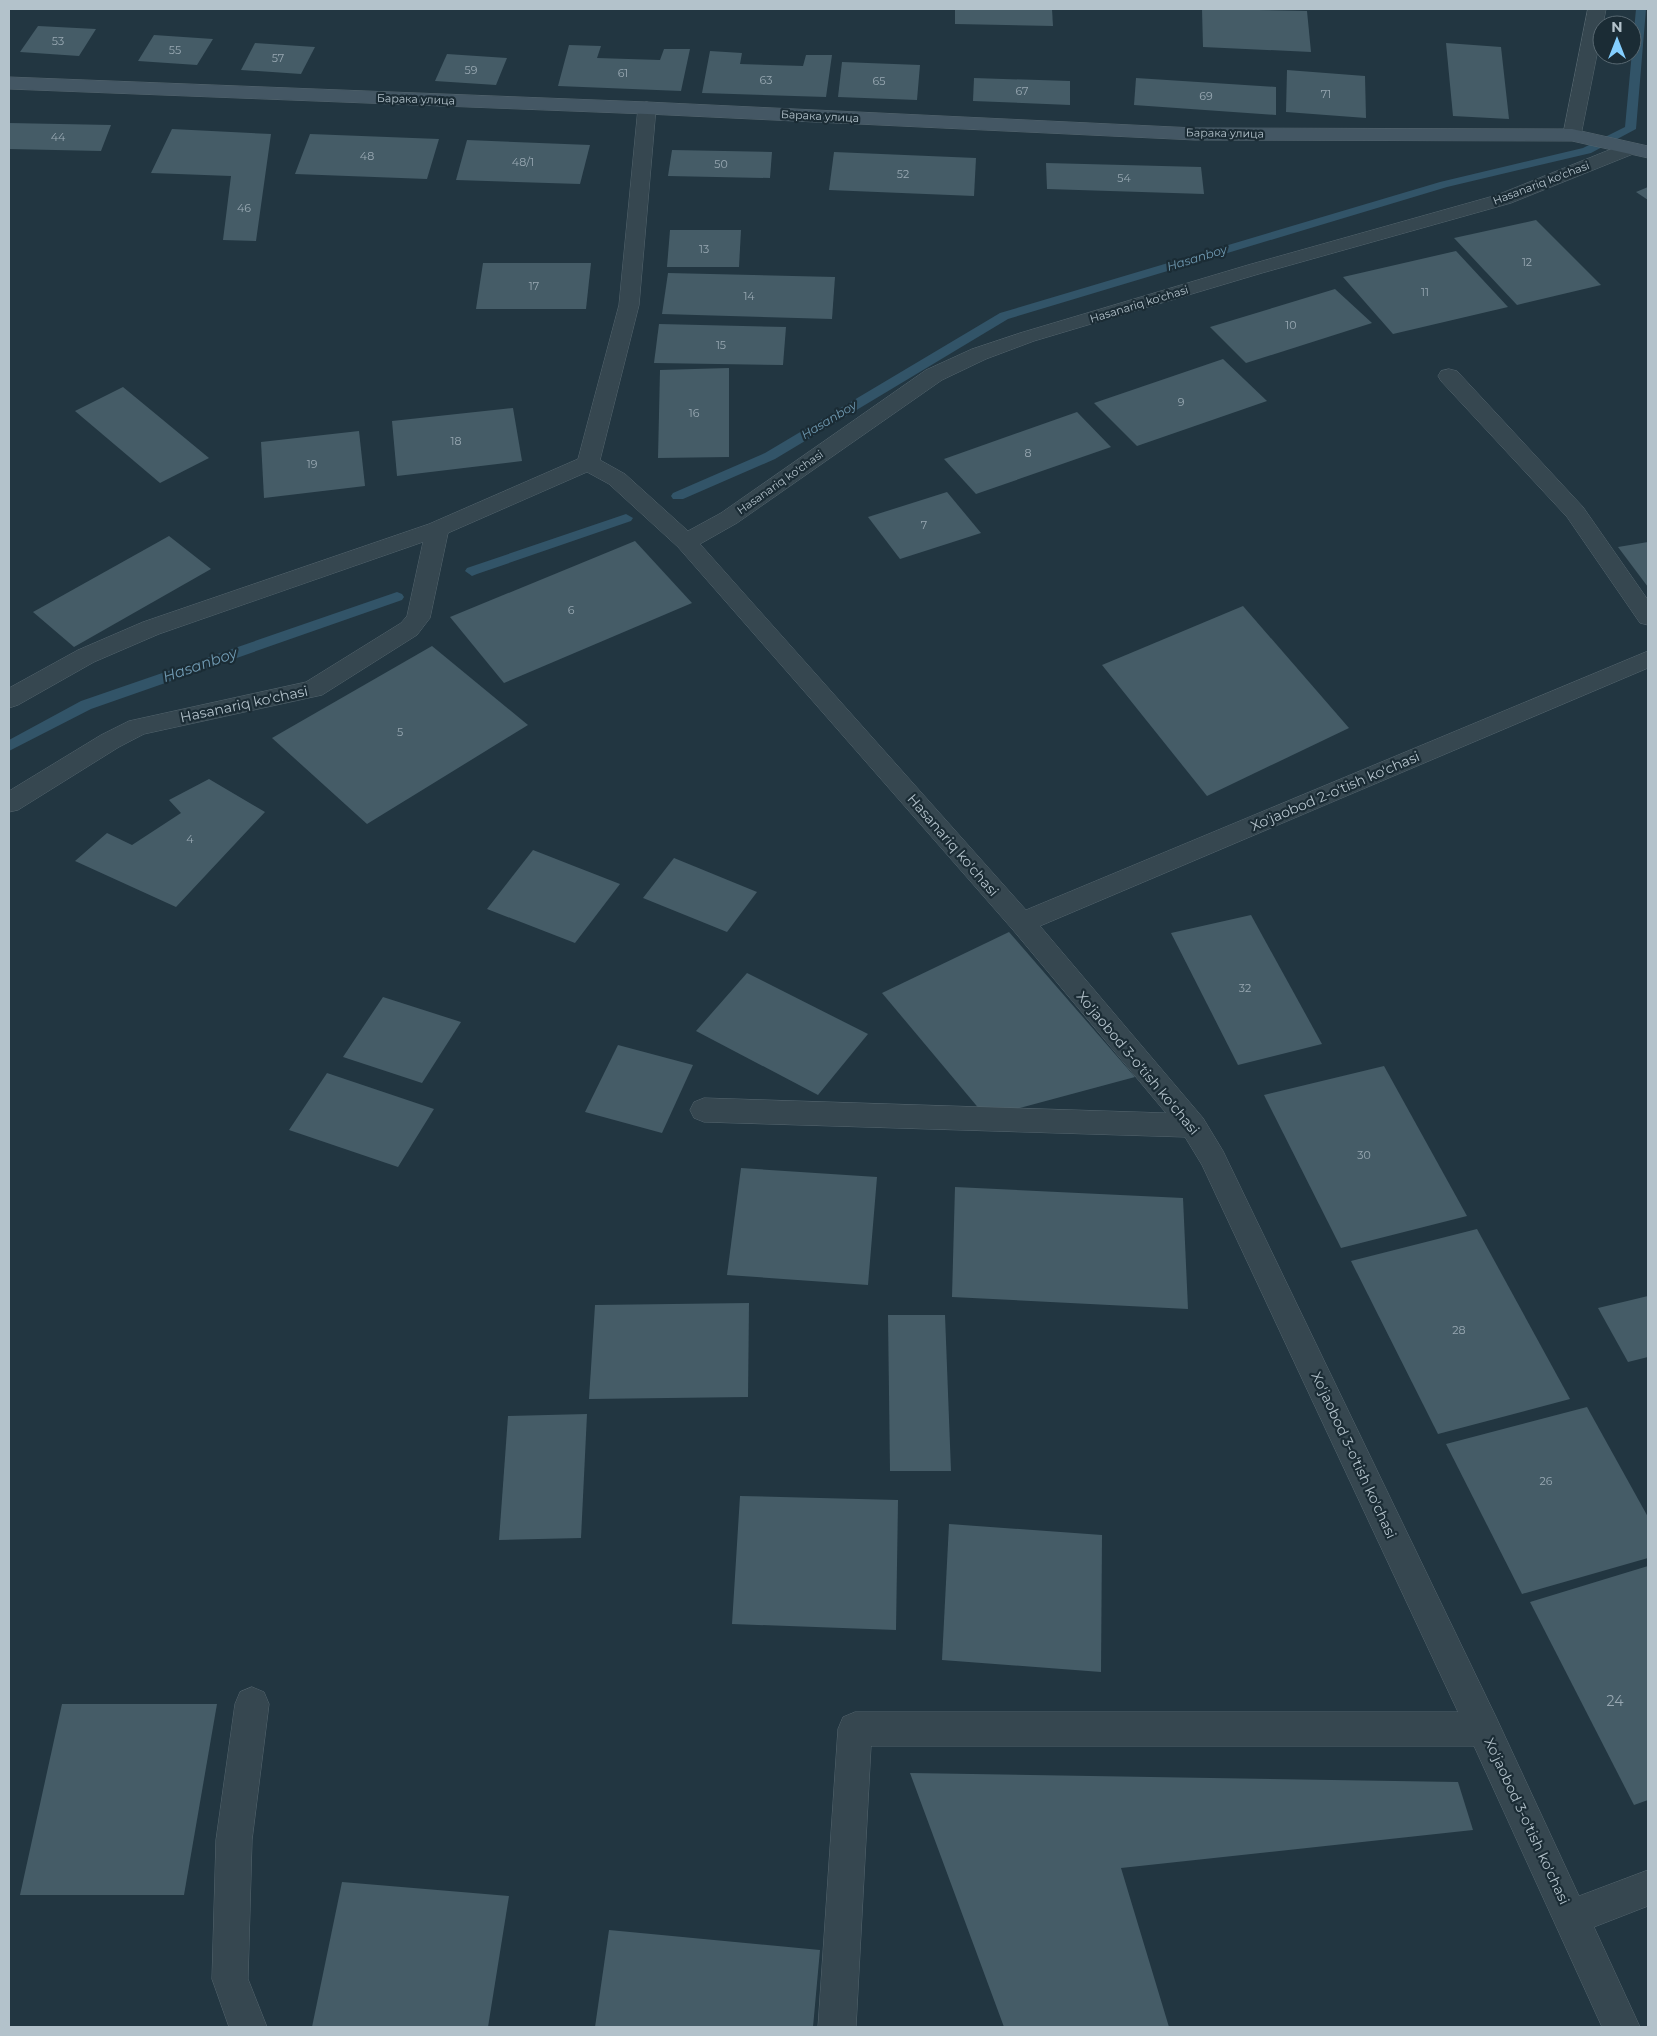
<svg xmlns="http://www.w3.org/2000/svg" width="1657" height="2036" viewBox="0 0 1657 2036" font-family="Montserrat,sans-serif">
<rect width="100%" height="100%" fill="#223641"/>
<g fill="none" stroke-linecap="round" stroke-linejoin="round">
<g fill="#325468" fill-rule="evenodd">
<path d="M1636,9h10l-10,120 -45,24 -144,34 -439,132 -233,140 -92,40h-10l-2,-3 2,-3 92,-40 235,-140 440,-131 143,-34 42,-21z"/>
<path d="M626,514l7,4 -2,3 -154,53 -5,2 -7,-5 2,-3z"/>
<path d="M397,592l5,2 2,3 -2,3 -311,109 -82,42v-11l72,-39z"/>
</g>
</g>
<g fill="#455c67">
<path d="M955,9h97l1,17 -98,-2z"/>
<path d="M1202,9l105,2 4,41 -108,-5z"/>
<path d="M38,26l58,3 -17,27 -59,-4z"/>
<path d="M154,35l59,4 -16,26 -59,-4z"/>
<path d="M255,43l60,4 -14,27 -60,-4z"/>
<path d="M1446,43l55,4 8,72 -56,-3z"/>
<path d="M569,45l32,1 -4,12 63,2 4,-11h26l-9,42 -123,-5z"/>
<path d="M710,51l32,2 -2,11 63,2 3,-11h26l-6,42 -124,-4z"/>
<path d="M447,54l60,4 -11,27 -61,-4z"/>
<path d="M842,62l78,3 -3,35 -79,-3z"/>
<path d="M1287,70l78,6 1,42 -80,-6z"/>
<path d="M974,78l96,3v24l-97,-4z"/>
<path d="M1136,78l140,9v28l-142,-10z"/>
<path d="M9,123l102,2 -10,26 -92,-2z"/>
<path d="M172,129l99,5 -15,107 -33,-1 8,-64 -80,-3z"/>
<path d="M310,134l129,5 -12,40 -132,-5z"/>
<path d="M467,140l123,5 -10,39 -124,-4z"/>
<path d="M672,150l100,2 -2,26 -102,-2z"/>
<path d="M834,152l142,6 -2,38 -145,-6z"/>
<path d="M1046,163l155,4 3,27 -157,-5z"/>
<path d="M1648,187v13l-12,-8z"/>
<path d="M1536,220l65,65 -84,20 -63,-67z"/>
<path d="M670,230h71l-2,37h-72z"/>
<path d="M1456,251l52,56 -115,27 -50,-57z"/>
<path d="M483,263h108l-5,46h-110z"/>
<path d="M668,273l167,4 -3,42 -170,-5z"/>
<path d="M1335,289l37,34 -126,40 -36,-36z"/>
<path d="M659,324l127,3 -3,38 -129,-2z"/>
<path d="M1223,359l44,42 -130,45 -43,-43z"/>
<path d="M729,368v89l-71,1 2,-88z"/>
<path d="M123,387l86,71 -49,25 -85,-72z"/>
<path d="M513,408l9,53 -125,15 -5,-55z"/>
<path d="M1077,412l34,35 -135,47 -32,-35z"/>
<path d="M359,431l6,55 -101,12 -3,-56z"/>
<path d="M947,492l34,41 -81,26 -32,-42z"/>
<path d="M169,536l42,33 -137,78 -41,-35z"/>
<path d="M635,541l57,62 -188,80 -54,-66z"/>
<path d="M1648,542v45l-30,-40z"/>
<path d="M1243,606l106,122 -142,68 -105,-131z"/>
<path d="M432,646l96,79 -161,99 -95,-86z"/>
<path d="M209,779l56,33 -89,95 -101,-46 32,-28 25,12 49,-32 -12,-13z"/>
<path d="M533,850l87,34 -45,59 -88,-34z"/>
<path d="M674,858l83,34 -30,40 -84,-34z"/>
<path d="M1251,915l71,129 -84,21 -67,-132z"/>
<path d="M1009,932l126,145 -149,40 -104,-124z"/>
<path d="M747,973l121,61 -50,61 -122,-64z"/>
<path d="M383,997l78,25 -39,61 -79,-26z"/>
<path d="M618,1045l75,20 -31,68 -77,-21z"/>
<path d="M1384,1066l83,150 -126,32 -77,-153z"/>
<path d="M327,1073l107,36 -36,58 -109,-37z"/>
<path d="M741,1168l136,9 -9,108 -141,-10z"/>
<path d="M955,1187l228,11 5,111 -236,-12z"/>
<path d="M1477,1229l93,170 -132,35 -87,-173z"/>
<path d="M1648,1296v61l-20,5 -30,-54z"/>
<path d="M749,1303l-1,94 -159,2 6,-94z"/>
<path d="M888,1315h57l6,156h-61z"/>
<path d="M1587,1407l61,110v41l-126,36 -76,-150z"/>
<path d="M587,1414l-6,124 -82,2 9,-124z"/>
<path d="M740,1496l158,4 -2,130 -164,-6z"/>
<path d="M949,1524l153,11 -1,137 -159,-12z"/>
<path d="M1648,1566v234l-14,5 -104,-203z"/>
<path d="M62,1704h155l-33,191h-164z"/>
<path d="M910,1773l548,9 15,48 -352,38 48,159h-165z"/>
<path d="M342,1882l167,14 -21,131h-176z"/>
<path d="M609,1930l211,20 -7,77h-218z"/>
</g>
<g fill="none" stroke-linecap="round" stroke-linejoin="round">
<defs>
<path id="lane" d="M1449,369l8,2 126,136 65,93v25l-8,-2 -73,-106 -126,-136 -3,-5 3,-5z"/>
<g id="street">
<path d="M1588,9h18l-25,126 -2,4h-14l-2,-4z"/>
<path d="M647,102l7,2 2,4 -17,197 -39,155 25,14 63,57 33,-18 205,-143 46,-21 48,-16 228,-68 249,-70 127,-51h14l3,4 -3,4 -127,51 -249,70 -228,68 -48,18 -44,21 -205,143 -37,21 326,366 622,-259v17l-608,258 163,192 20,33 273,566 83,179 69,-26v36l-54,21 46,100h-38l-128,-281h-603l-15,281h-38l20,-298 5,-12 12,-5h603l-256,-547 -17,-28 -481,-15 -10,-4 -4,-8 4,-8 10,-4 462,15 -153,-183 -335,-383 -69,-63 -22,-12 -139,61 -18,85 -13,17 -95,60 -178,39 -25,13 -101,63 -9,2v-21l92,-56 28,-14 177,-39 95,-59 6,-7 16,-74 -264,92 -65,28 -76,43 -9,3v-20l69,-38 65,-28 286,-98 149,-65 41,-154 19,-197 2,-4z"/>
<path d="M252,1687l12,5 5,12 -17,136 -4,139 19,48h-38l-17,-48 4,-139 19,-136 5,-12z"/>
</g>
<path id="secondary" d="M9,77l638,25 548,26 377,1 76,17v12l-76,-17 -377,-1 -548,-26 -638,-25z"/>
</defs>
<use href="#lane" stroke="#54656e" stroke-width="1"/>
<use href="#street" stroke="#54656e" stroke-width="1"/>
<use href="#secondary" stroke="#54656e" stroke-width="1"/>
<use href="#lane" fill="#364750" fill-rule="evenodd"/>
<use href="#street" fill="#364750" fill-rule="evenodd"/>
<use href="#secondary" fill="#445764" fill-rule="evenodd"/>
</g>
<g text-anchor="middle" stroke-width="4.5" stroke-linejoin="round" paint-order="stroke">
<g font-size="11" fill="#98a8b2">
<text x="58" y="45">53</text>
<text x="175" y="54">55</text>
<text x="278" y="62">57</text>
<text x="471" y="74">59</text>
<text x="623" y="77">61</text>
<text x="766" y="84">63</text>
<text x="879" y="85">65</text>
<text x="1022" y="95">67</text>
<text x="1326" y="98">71</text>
<text x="1206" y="100">69</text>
<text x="58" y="141">44</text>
<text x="367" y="160">48</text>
<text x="523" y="166">48/1</text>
<text x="721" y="168">50</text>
<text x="903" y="178">52</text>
<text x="1124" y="182">54</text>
<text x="244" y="212">46</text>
<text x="704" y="253">13</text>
<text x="1527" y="266">12</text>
<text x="534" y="290">17</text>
<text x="1425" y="296">11</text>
<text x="749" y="300">14</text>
<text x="1291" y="329">10</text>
<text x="721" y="349">15</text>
<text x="1181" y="406">9</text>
<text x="694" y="417">16</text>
<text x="456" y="445">18</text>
<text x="1028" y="457">8</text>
<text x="312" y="468">19</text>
<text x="924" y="529">7</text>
<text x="571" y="614">6</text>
<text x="400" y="736">5</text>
<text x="190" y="843">4</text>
<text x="1245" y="992">32</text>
<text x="1364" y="1159">30</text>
<text x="1459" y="1334">28</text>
<text x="1546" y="1485">26</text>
</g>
<g font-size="11" fill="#b3c2cb" stroke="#1b2c35">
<text transform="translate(416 99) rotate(2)" y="4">Барака улица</text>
<text transform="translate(820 116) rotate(3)" y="4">Барака улица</text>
<text transform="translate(1225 133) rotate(1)" y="4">Барака улица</text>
<text transform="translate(1541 183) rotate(-21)" y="4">Hasanariq ko'chasi</text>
<text transform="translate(1139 304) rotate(-17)" y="4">Hasanariq ko'chasi</text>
<text transform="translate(780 482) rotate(-35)" y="4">Hasanariq ko'chasi</text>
</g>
<g font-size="12" font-style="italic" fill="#709ab2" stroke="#1b2c35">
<text transform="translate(1197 258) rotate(-17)" y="4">Hasanboy</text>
<text transform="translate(829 420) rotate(-31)" y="4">Hasanboy</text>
</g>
<g font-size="14" fill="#b3c2cb" stroke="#1b2c35">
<text transform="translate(244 704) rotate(-12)" y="5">Hasanariq ko'chasi</text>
<text transform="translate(1335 791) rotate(-23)" y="5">Xo'jaobod 2-o'tish ko'chasi</text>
<text transform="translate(953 845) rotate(49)" y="5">Hasanariq ko'chasi</text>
<text transform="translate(1138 1063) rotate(50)" y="5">Xo'jaobod 3-o'tish ko'chasi</text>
<text transform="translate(1354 1455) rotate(65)" y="5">Xo'jaobod 3-o'tish ko'chasi</text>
<text transform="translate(1527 1821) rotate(65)" y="5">Xo'jaobod 3-o'tish ko'chasi</text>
</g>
<g font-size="14" fill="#98a8b2">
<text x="1615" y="1706">24</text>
</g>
<g font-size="15" font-style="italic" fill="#709ab2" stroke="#1b2c35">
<text transform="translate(200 665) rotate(-19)" y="5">Hasanboy</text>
</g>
</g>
<rect width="1657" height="2036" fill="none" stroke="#b3c2cb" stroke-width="20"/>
<g transform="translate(1617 40)"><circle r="24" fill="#1b2c35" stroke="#586871"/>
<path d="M0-4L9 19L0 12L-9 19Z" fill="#84cfff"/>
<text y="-8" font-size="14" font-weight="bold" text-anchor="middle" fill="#b3c2cb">N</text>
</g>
</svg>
